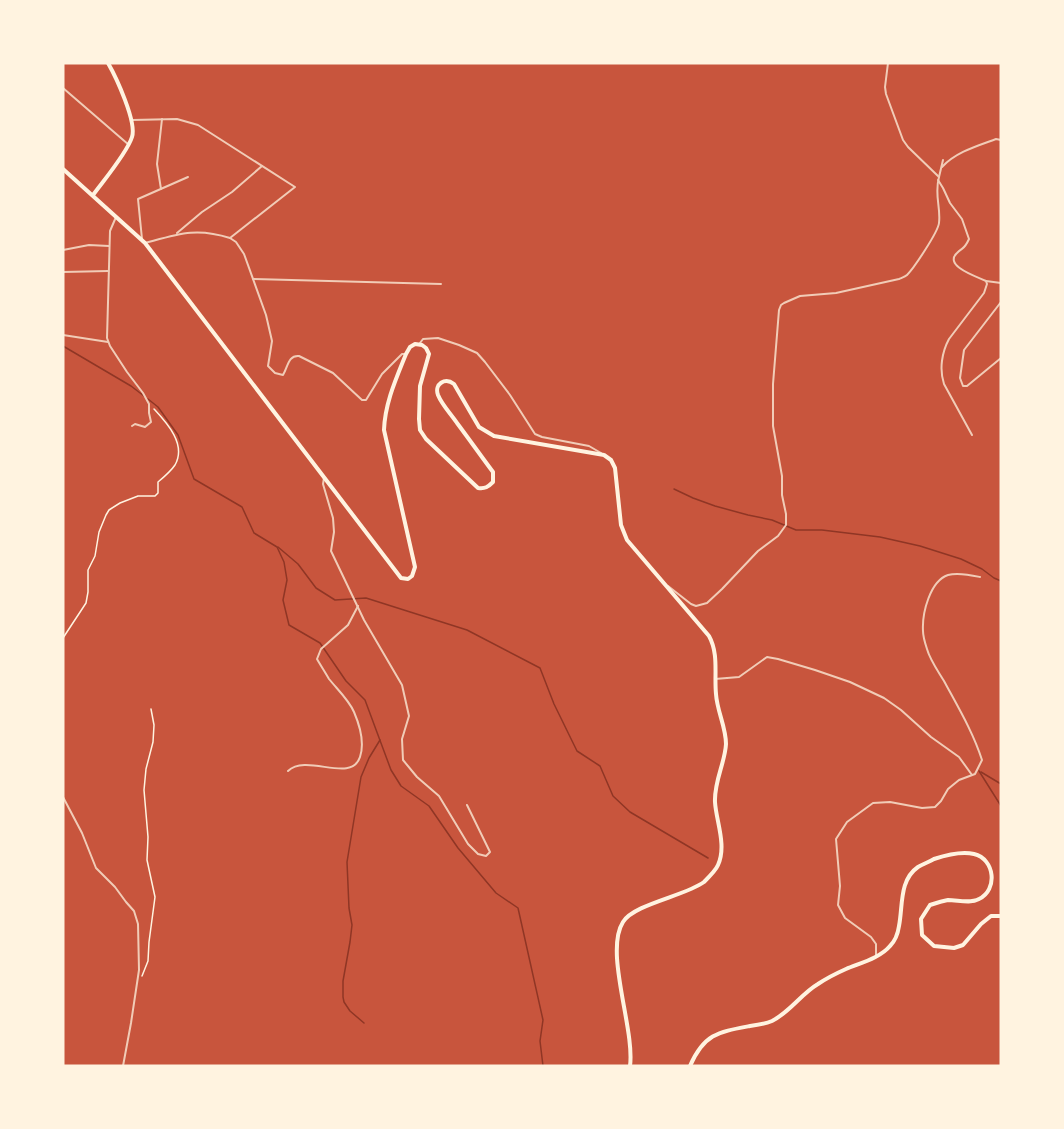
<svg xmlns="http://www.w3.org/2000/svg" width="1064" height="1129" viewBox="0 0 1064 1129" font-family="Signika,sans-serif">
<rect width="100%" height="100%" fill="#c8553d"/>
<g fill="none" stroke-linecap="round" stroke-linejoin="round">
<g stroke="#8f3625" stroke-width="1.5">
<path d="M63,346l68,40 13,10"/>
<path d="M148,399l10,8 20,28 16,44 48,28 12,26 23,14 7,15 3,18 -4,20 6,25 31,18 26,38 19,19 26,70 10,16 28,20 29,42 38,45 22,15 25,112 -3,21 3,25"/>
<path d="M674,489l19,9 22,8 33,9 24,5 24,10h26l58,7 40,9 41,13 21,10 12,9 7,3"/>
<path d="M278,547l20,17 18,24 19,12 31,-2 101,32 73,38 14,36 23,47 23,15 13,30 17,16 78,46"/>
<path d="M979,771l22,35"/>
<path d="M981,772l20,12"/>
<path d="M364,1023l-14,-12 -6,-9 -1,-5v-16l7,-39 2,-17 -3,-17 -2,-46 14,-85 8,-19 11,-18"/>
</g>
<g stroke="#fff3e0" stroke-width="1.5">
<path d="M63,638l23,-35 2,-11v-22l7,-14 4,-24 7,-17 3,-5 11,-7 18,-7h17l3,-3v-11c6,-5 13,-11 17,-17 12,-21 -9,-43 -21,-56"/>
<path d="M142,976l6,-15 1,-19 6,-45 -8,-37 1,-23 -4,-47 2,-21 7,-27 1,-17 -3,-16"/>
</g>
<g stroke="#f1ccb7" stroke-width="2">
<path d="M829,63h8"/>
<path d="M63,88l66,57"/>
<path d="M132,120l45,-1 21,6 97,62 -65,51c-34,-11 -52,-4 -85,5"/>
<path d="M942,167c14,-15 35,-21 54,-28l5,1"/>
<path d="M939,177l4,-17"/>
<path d="M938,180l5,8 7,15 12,16 7,20c-5,11 -5,7 -12,14 -14,13 21,24 29,28l1,3 -3,9 -35,46c-7,13 -10,30 -5,45l28,51"/>
<path d="M161,189l-4,-25 5,-45"/>
<path d="M116,217l-6,14 -3,107 3,8 17,26 16,21 6,11v9l2,9 -6,5 -10,-3 -3,2"/>
<path d="M177,233l25,-21 30,-20 30,-26"/>
<path d="M230,238l6,4 8,12 22,61 6,26 -4,25 7,7 8,2c5,-8 5,-20 16,-19l34,17 29,27h4l16,-26 20,-20h4"/>
<path d="M142,239l-4,-40 50,-22"/>
<path d="M63,250l26,-5 20,1"/>
<path d="M63,272l45,-1"/>
<path d="M253,279l188,5"/>
<path d="M986,281l15,2"/>
<path d="M1001,302l-37,48 -4,28 3,8h4l34,-28"/>
<path d="M63,335l45,7"/>
<path d="M420,343l3,-4 15,-1 21,7 18,8 8,9 25,33 25,39 7,3 47,9 12,7"/>
<path d="M324,478l-1,6 10,34 1,14 -3,19 33,69 38,65 7,31 -7,23 1,21 14,17 22,19 29,48 10,10 8,2 4,-4 -23,-47"/>
<path d="M668,586l23,18 5,2 11,-3 15,-14 36,-38 20,-15 8,-11v-11l-4,-19v-19l-9,-50v-42l6,-74 2,-5 3,-2 16,-7 36,-3 63,-14c2,-1 6,-2 8,-4 7,-7 31,-43 32,-52 2,-16 -5,-28 0,-46l-31,-30 -5,-7 -17,-46 -1,-7 3,-24"/>
<path d="M715,679l24,-2 28,-20 11,2 37,11 35,12 34,16 17,12 30,27 28,20 13,18"/>
<path d="M288,771c19,-18 63,13 72,-14 5,-15 0,-31 -6,-45 -5,-12 -17,-23 -25,-33 -4,-7 -8,-13 -12,-20l4,-10 27,-24 10,-19"/>
<path d="M63,797l19,36 14,35 19,19 11,15 8,9 4,13 1,46 -8,53 -8,43"/>
<path d="M876,956v-12l-5,-7 -26,-19 -7,-13 2,-19 -4,-47 11,-17 26,-19 17,-1 32,6 13,-1 6,-6 7,-12 11,-9 16,-6 7,-14c-9,-28 -24,-53 -38,-79 -6,-10 -14,-21 -17,-32 -2,-6 -4,-13 -4,-18 -1,-18 7,-50 25,-56 10,-3 23,0 32,2"/>
</g>
<g stroke="#fff3e0" stroke-width="4">
<path d="M63,169l82,74 256,335 7,1 4,-3 3,-9 -31,-137c1,-27 12,-51 22,-76l4,-7 5,-3 7,1 4,3 3,6 -9,32 -1,33 1,11 6,9 52,49c7,1 10,-1 15,-6v-10c-12,-16 -24,-33 -36,-49 -6,-9 -15,-18 -19,-28 -4,-11 7,-18 16,-11l25,43 15,9 110,19 7,5 4,8 6,57 6,15 82,96c10,18 5,39 7,58 1,17 10,33 10,50 -1,19 -12,37 -11,58 1,19 12,43 3,63 -2,5 -10,13 -14,17 -19,14 -70,22 -81,40 -19,30 12,107 7,144"/>
<path d="M93,195c11,-15 34,-42 39,-58 5,-15 -16,-60 -24,-74"/>
<path d="M690,1066c14,-32 28,-34 60,-40 8,-1 15,-2 22,-5 18,-9 29,-27 46,-37 9,-6 19,-11 28,-15 14,-6 34,-11 44,-23 5,-5 8,-13 9,-20 4,-20 0,-46 19,-59 5,-3 11,-5 16,-8 12,-4 28,-8 40,-5 21,5 24,36 5,45 -9,5 -21,1 -31,1 -6,1 -12,3 -18,5l-9,14 1,16 12,11 20,2 9,-3 18,-21 10,-8h10"/>
</g>
</g>
<rect width="1064" height="1129" fill="none" stroke="#fff3e0" stroke-width="129"/>
</svg>
